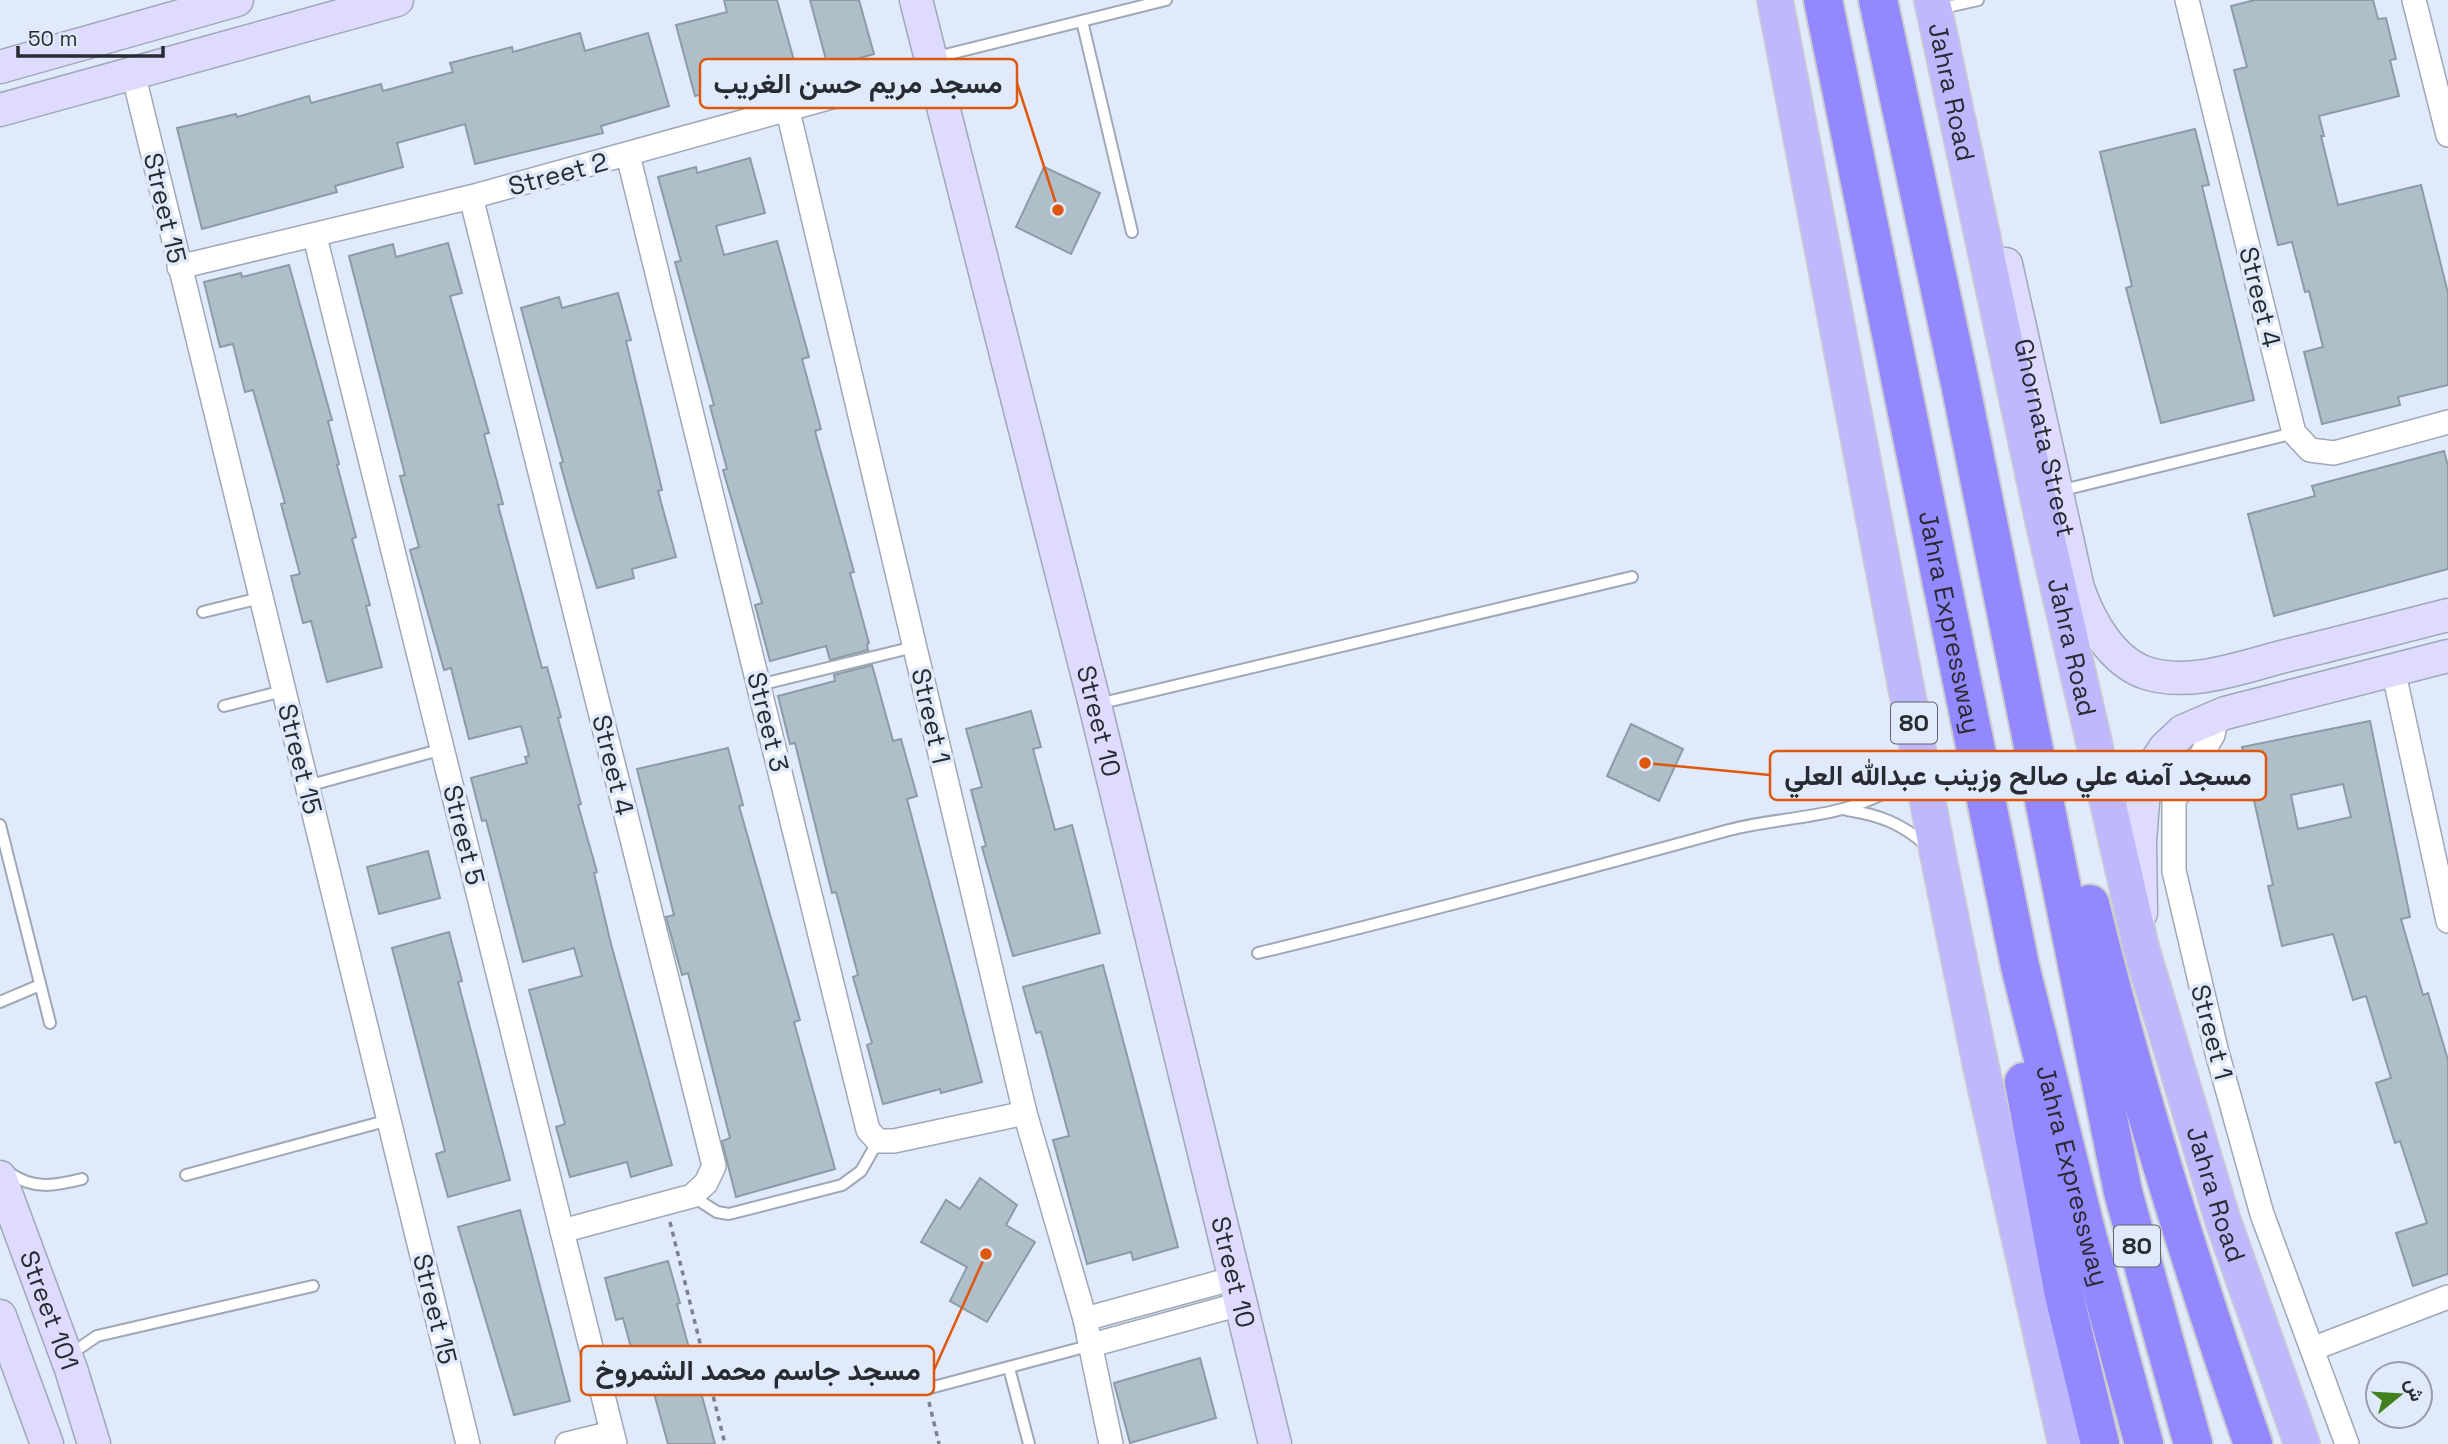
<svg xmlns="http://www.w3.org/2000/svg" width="2448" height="1444" viewBox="0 0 2448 1444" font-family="'Space Grotesk',Vazirmatn,sans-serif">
<rect width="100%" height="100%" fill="#e0eafa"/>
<g fill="#aebfca" stroke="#8c9ca6" stroke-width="2" fill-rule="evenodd">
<path d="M724,0h53l22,78 -50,14 -3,-9 -51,13 -19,-71 51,-13z"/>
<path d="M810,0h49l15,54 -46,13z"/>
<path d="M2255,0h118l5,19 8,-1 10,41 -6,1 9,36 -80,20 5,20h-3l17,69 83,-20 27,108v92l-50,12 2,8 -78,19 -18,-72 19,-5 -14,-56 -4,1 -13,-50 -14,3 -44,-175 13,-3 -16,-61z"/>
<path d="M580,33l5,18 63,-18 21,73 -68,20 2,7 -128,31 -10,-40 -68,19 6,24 -68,19 2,6 -135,37 -25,-101 59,-14 1,3 72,-21 2,7 70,-19 2,7 70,-19 -3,-9 62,-16 1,5z"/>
<path d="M2195,129l14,56 -7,1 52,214 -93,23 -35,-135 6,-2 -32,-134z"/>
<path d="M750,158l15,55 -49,13 8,29 53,-14 32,116 -7,2 19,70 -6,2 39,141 -4,1 19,70 -2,1 1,6 -38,10 -4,-14 -56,15 -15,-56 7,-2 -39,-133 4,-1 -17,-63 4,-1 -39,-143 6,-1 -23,-84 38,-10 1,6z"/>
<path d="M1044,167l56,26 -29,61 -55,-27z"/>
<path d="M448,243l14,50 -12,3 39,137 -5,1 19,70 -5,1 44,163 5,-1 14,50 -3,1 23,86 -3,1 19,67 -3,1 17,71 61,221 -41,12 -4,-15 -57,15 -14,-50 9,-3 -36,-134 53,-14 -8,-28 -51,14 -37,-142 -4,1 -11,-43 56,-15 -2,-6 4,-1 -8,-30 -52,13 -18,-71 -7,2 -34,-120 9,-3 -19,-71 5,-1 -56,-219 44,-12 3,13z"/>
<path d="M289,265l43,155 -4,1 11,43 -2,1 19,72 -4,2 18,66 -4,1 16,61 -55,15 -16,-61 -8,2 -12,-47 9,-2 -19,-70 4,-1 -32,-113 -8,2 -12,-48 -13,3 -16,-65 37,-9 1,4z"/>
<path d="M618,293l13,47 -5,1 36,149 -4,1 18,66 -44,12 2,9 -37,10 -23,-75 -14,-50 3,-1 -42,-154 38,-11 3,11z"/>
<path d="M2444,451l4,15v103l-174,47 -26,-102 67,-18 -3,-10z"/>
<path d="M872,665l21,76 8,-2 16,57 -10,3 75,283 -41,11 -1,-4 -57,15 -16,-59 5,-2 -19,-66 5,-2 -22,-83 -4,1 -37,-150 -5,1 -12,-48 57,-15 -1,-6z"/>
<path d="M1031,711l10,36 -8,2 22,81 17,-5 28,108 -87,23 -31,-109 4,-1 -15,-56 11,-3 -16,-58z"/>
<path d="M2370,721l40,196 -9,2 22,76 5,-2 20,67v214l-35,12 -17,-53 31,-10 -27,-82 -5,2 -19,-60 15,-5 -25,-82 -13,4 -20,-66 -51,12 -14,-60 5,-1 -31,-138zM2343,784l8,33 -53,12 -7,-34z"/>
<path d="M1631,724l52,25 -24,52 -52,-25z"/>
<path d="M728,748l15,57 -4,1 61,214 -6,2 41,147 -99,28 -14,-56 8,-3 -42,-165 -6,2 -16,-58 8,-2 -37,-146z"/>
<path d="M428,851l12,47 -61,16 -12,-47z"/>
<path d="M449,932l13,49 -4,1 52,198 -62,17 -12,-43 9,-3 -53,-203z"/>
<path d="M1103,965l75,282 -45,13 -2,-8 -44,12 -34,-124 16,-4 -28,-104 -5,1 -13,-46z"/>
<path d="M980,1178l37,27 -11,20 29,17 -48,80 -37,-21 17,-34 -46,-25 25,-42 14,9z"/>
<path d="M520,1210l50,191 -56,14 -56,-188z"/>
<path d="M668,1261l12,42 -3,1 38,140h-47l-16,-58 -10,2 -19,-70 -7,2 -11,-42z"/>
<path d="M1200,1358l16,60 -86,25 -16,-60z"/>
</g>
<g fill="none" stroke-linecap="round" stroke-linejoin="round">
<defs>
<g id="lane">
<path d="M1947,7l31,-7"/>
<path d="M1082,21l50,211"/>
<path d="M933,58l233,-58"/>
<path d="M2059,491l235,-58"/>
<path d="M203,612l57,-14"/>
<path d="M759,685l155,-38"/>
<path d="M1098,704l534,-127"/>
<path d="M224,706l59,-15"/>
<path d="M307,786l136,-37"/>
<path d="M1847,810c32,5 54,13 79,35"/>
<path d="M0,825l50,198"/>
<path d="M1258,953c158,-38 314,-80 471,-123 50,-13 102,-11 149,-34 14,-7 24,-29 29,-43"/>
<path d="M0,1002l40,-17"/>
<path d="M8,1172c25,18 46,14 74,7"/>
<path d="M186,1175l203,-55"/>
<path d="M692,1196l25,16 12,2 113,-29 19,-14 17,-30"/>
<path d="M73,1359l5,-10 19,-13 216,-50"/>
<path d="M1009,1368l20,76"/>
<path d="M926,1389l166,-44"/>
</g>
<g id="street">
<path d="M2187,0l107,433 16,17 24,3 114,-31"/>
<path d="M2414,0l34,135"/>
<path d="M133,73l335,1371"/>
<path d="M788,111l237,1002 60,206 26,125"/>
<path d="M628,155l240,975 10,11h16l131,-28"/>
<path d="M471,197l243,969 -8,17 -14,13 -130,35"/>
<path d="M315,237l300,1207"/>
<path d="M179,267l292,-70 462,-128"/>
<path d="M2393,669l55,252"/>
<path d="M2217,715l-4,20 -39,66v70l42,178 46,165 85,230"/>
<path d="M1085,1319l150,-41"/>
<path d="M1092,1345l148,-41"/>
<path d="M2312,1349l136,-52"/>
<path d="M567,1444l45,-11"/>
</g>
<g id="secondary">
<path id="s1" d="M916,0l179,705 180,739"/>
<path d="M0,67l237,-67"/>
<path d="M0,110l397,-110"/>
<path id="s2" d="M2006,264l72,324c11,32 33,73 68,85 47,15 101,-8 147,-19 51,-12 103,-26 155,-39"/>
<path d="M2141,913l-1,-72 4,-51 5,-18 16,-24 18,-17 42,-18 223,-57"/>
<path id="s3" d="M0,1177l71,192 23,75"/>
<path d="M0,1316l47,128"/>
</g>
<g id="primary">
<path d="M1775,0l163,855 43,212 85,377"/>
<path id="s4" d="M1932,0l112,525 97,422 81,271 80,226"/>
</g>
<g id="highway">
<path id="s5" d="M1823,0l197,966 67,269 57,209"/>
<path d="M1878,0l82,383 163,809 70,252"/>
<path d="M2090,904c45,183 101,362 163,540"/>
<path d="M2024,1082l40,213 36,149"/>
</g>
</defs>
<use href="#lane" stroke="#9fa8b7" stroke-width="14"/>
<use href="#street" stroke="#9fa8b7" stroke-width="26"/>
<use href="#secondary" stroke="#9fa8b7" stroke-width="35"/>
<use href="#primary" stroke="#cbccce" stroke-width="38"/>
<use href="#highway" stroke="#cbccce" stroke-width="42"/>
<g stroke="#7c828d" stroke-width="3.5" stroke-dasharray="5 5" stroke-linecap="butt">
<path d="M670,1222l55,222"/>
<path d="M929,1402l10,42"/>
</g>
<use href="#lane" stroke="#fff" stroke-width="10"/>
<use href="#street" stroke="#fff" stroke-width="23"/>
<use href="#secondary" stroke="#dfdbff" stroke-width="32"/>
<use href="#primary" stroke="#beb8ff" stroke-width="35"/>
<use href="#highway" stroke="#9388ff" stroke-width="38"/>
</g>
<g text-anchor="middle" stroke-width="7" stroke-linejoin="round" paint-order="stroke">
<g fill="#e0eafa" stroke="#5f646d" stroke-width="2">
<rect x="1891" y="702.5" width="46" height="41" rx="5"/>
<rect x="2114" y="1225.5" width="46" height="41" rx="5"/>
</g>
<g font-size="24" font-weight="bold" fill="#282b31">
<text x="1914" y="731">80</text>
<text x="2137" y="1254">80</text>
</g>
<g font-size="26" fill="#282b31" stroke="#e0eafa">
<text dy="9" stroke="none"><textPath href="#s4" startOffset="94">Jahra Road</textPath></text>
<text transform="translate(558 174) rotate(-15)" y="9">Street 2</text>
<text transform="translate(165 208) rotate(77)" y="9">Street 15</text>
<text transform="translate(2260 297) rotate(76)" y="9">Street 4</text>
<text dy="9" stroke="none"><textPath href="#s2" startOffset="178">Ghornata Street</textPath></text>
<text dy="9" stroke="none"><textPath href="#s5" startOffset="635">Jahra Expressway</textPath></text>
<text dy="9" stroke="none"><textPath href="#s4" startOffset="662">Jahra Road</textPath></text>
<text transform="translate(931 716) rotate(77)" y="9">Street 1</text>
<text dy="9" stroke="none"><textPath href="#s1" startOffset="744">Street 10</textPath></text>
<text transform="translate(768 722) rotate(76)" y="9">Street 3</text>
<text transform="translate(300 759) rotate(76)" y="9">Street 15</text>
<text transform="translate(613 765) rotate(76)" y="9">Street 4</text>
<text transform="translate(464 835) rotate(76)" y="9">Street 5</text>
<text transform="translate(2212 1032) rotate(75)" y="9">Street 1</text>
<text dy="9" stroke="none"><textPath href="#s5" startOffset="1202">Jahra Expressway</textPath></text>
<text dy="9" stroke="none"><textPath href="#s4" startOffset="1228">Jahra Road</textPath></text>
<text dy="9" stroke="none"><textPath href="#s1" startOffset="1311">Street 10</textPath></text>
<text transform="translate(435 1309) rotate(76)" y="9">Street 15</text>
<text dy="9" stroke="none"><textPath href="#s3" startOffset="142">Street 101</textPath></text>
</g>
</g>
<path fill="none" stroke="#de570e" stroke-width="2.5" d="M1058 210L1017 83M1645 763L1770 775M986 1254L934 1370"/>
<g fill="#de570e" stroke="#e0eafa" stroke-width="2.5">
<circle cx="1058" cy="210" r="7"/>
<circle cx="1645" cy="763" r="7"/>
<circle cx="986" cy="1254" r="7"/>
</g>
<g fill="#e0eafa" stroke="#de570e" stroke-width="2.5">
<rect x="700" y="59" width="317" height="49" rx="7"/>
<rect x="1770" y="751" width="496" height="49" rx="7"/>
<rect x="581" y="1346" width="353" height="49" rx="7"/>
</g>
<g font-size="28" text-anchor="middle" font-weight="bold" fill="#282b31">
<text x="858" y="93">مسجد مريم حسن الغريب</text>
<text x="2018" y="785">مسجد آمنه علي صالح وزينب عبدالله العلي</text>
<text x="758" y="1380">مسجد جاسم محمد الشمروخ</text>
</g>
<g transform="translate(2399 1395) rotate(72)"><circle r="33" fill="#e0eafa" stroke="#969eaa" stroke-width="2"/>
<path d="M0-5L12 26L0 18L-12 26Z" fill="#428120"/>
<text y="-10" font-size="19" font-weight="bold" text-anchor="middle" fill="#282b31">ش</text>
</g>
<path d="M18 46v10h145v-10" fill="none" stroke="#282b31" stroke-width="3.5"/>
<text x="28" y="46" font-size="21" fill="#282b31" stroke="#e0eafa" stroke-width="5" paint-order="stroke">50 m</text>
</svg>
